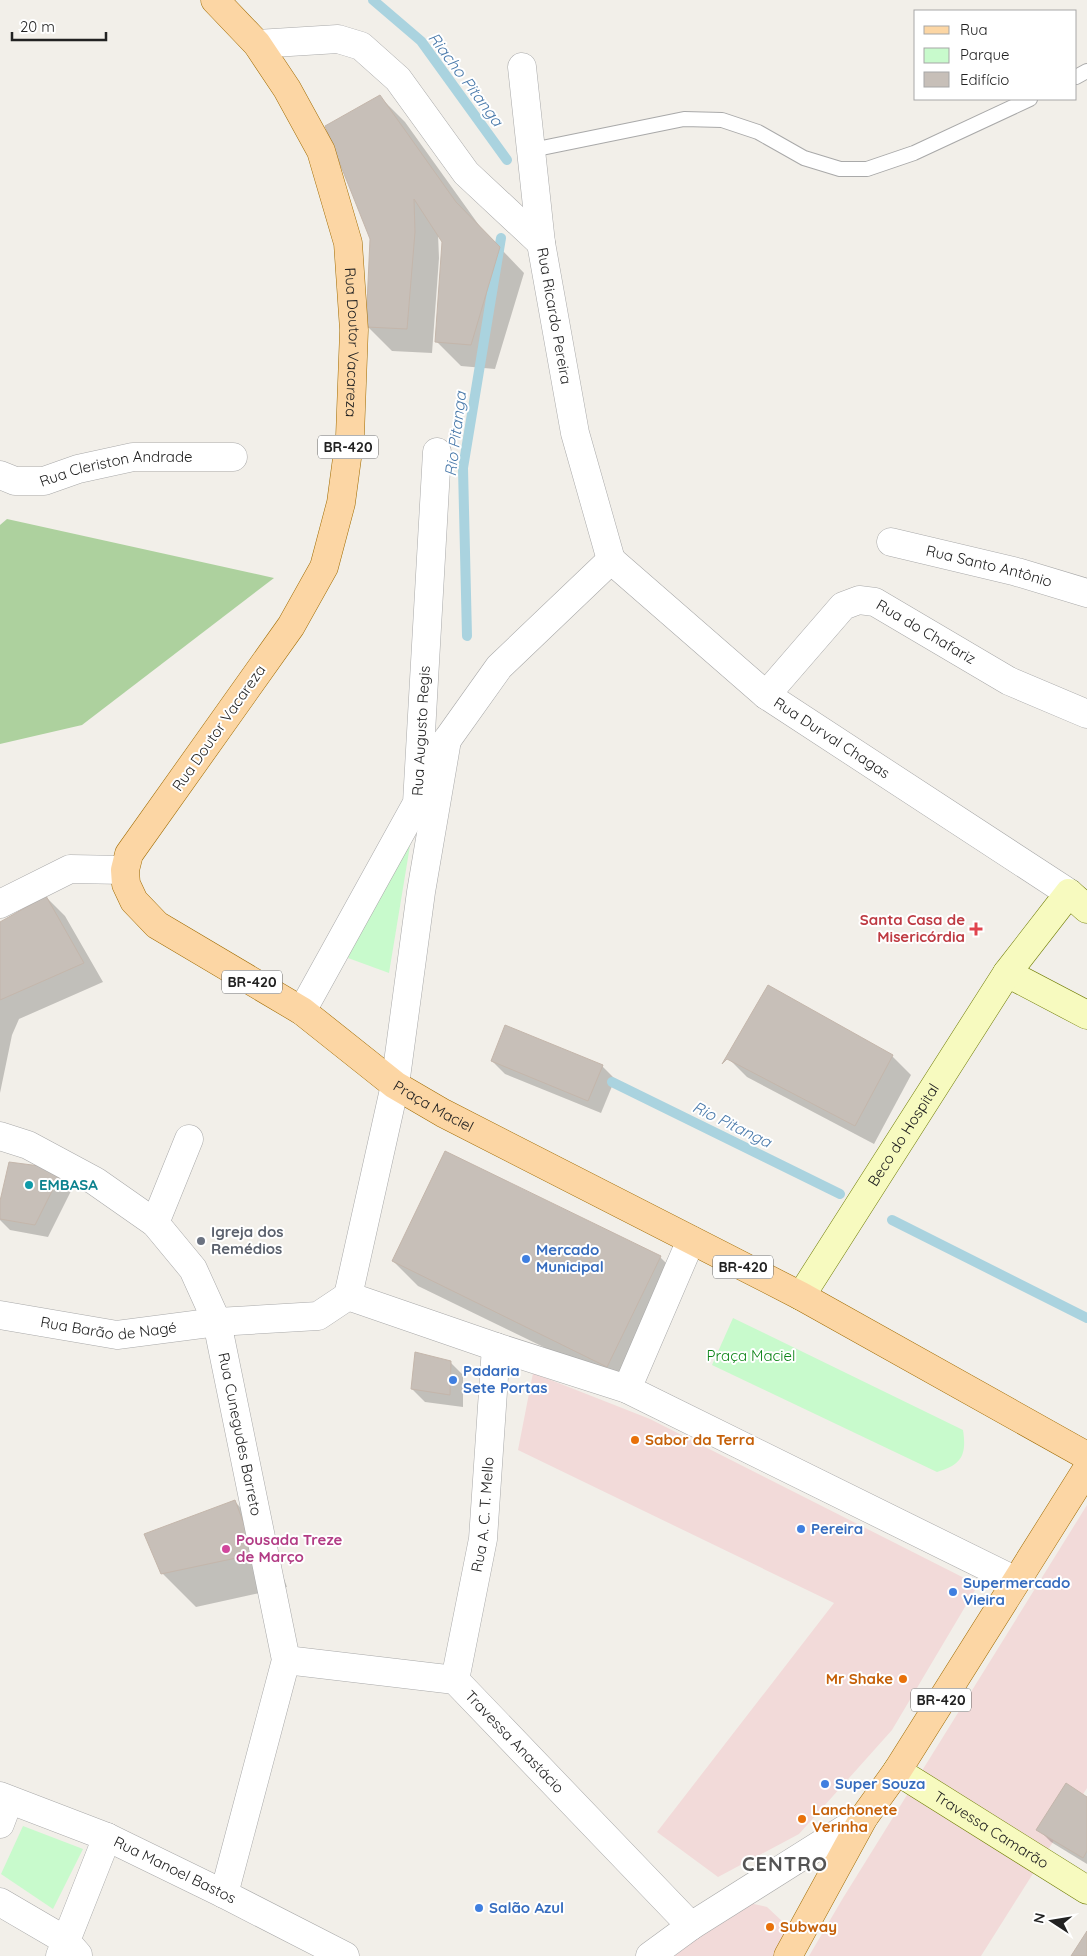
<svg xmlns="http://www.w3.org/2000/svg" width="1087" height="1956" viewBox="0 0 1087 1956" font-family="Quicksand,sans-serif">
<rect width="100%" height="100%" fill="#f2efe9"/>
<g fill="#f2dad9">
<path d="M533,1373l117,46 328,166 -86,145 -93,104 -81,43 -61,-45 177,-229 -316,-153z"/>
<path d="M1087,1505v283l-106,168h-172l34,-58z"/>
<path d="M745,1902l22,5 32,30 -13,19h-112z"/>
</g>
<path fill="#add19e" d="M7,519l267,59 -192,147 -82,19v-219z"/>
<g fill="#c8facc">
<path d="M417,803l-28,170 -41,-15z"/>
<path d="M733,1318l230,112c4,26 -2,35 -26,42l-225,-107z"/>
<path d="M23,1826l60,23 -30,60 -52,-35z"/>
</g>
<g fill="#0003">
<path d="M380,97l25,25 76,106 43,45 -29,96 -34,-3 -25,-25 8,-99 -6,-8 1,24 -7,95 -40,-2 -25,-25z"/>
<path d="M46,897l19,19 38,66 -84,37 -7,16 -12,58v-170z"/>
<path d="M769,987l123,69 19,19 -37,69 -127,-67 -19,-19z"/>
<path d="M492,1061l110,5 13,13 -14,34 -96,-39z"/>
<path d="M446,1152l214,105 25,25 -53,108 -214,-104 -25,-25z"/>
<path d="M62,1170l13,13 -27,54 -38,-7 -10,-10v-13z"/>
<path d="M450,1362l13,13v32l-38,-5 -13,-13z"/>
<path d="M234,1501l34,34 19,52 -91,20 -34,-34z"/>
<path d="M1087,1799v65l-36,-22 -13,-13z"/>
</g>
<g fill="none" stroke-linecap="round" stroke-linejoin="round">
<g stroke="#aad3df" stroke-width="10">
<path d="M373,0l48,41 86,119"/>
<path d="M467,636l-4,-168 38,-230"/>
<path d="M612,1082l228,112"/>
<path d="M892,1220l195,98"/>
</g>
</g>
<g fill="#c7bfb8" stroke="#c4b6ab">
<path d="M380,95l76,107 44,45 -29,98 -36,-3 7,-100 -28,-43 1,33 -8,97 -41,-2 4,-88 -45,-113z"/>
<path d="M46,896l38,67 -84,37v-78z"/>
<path d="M768,985l125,70 -38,71 -128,-67 -5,5z"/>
<path d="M505,1025l98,40 -15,36 -97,-40z"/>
<path d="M445,1151l216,105 -54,111 -215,-106z"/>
<path d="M9,1162l54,7 -28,56 -35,-6v-18z"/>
<path d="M415,1352l36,9 -1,34 -39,-6z"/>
<path d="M235,1500l20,54 -94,20 -17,-40z"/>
<path d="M1066,1783l21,14v54l-4,7 -47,-28z"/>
<path d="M1087,1931v25h-16z"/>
</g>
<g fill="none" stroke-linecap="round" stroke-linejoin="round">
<defs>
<g id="lane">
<path d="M1076,77l11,-6"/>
<path d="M532,150l152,-31 38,1 36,12 46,26 36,11h27l47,-16 116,-54"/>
</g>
<g id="street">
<path d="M257,44l81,-5 23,7 37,33 68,94 75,70"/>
<path id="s1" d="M522,67l19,176 34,190 36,127"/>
<path id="s2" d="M0,475l15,6h29l34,-12 55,-12h100"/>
<path id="s3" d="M891,542l126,30 70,21"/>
<path id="s4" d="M611,560l155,135 303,198"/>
<path id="s5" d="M766,695l77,-89 16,-6 16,2 134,79 78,33"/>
<path d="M439,757l8,-17 52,-73 112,-107"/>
<path d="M0,904l70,-35 55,1"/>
<path id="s6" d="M302,1011l115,-208 20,-351"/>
<path id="s7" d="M0,1136l28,9 67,36 60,42 38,46 24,53 69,338 -62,234"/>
<path d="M155,1223l34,-84"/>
<path d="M348,1296l47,-211 26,-193 26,-152"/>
<path id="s8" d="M0,1315l117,20 100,-13 101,-6 30,-20 148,51 131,42 389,192"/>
<path d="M627,1389l64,-149"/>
<path id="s9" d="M286,1660l169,20 236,246"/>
<path id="s10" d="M455,1680l28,-141 13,-192"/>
<path id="s11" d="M0,1796l107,41 117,57 121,62"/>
<path d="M0,1824l9,-24"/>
<path d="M0,1902l65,38 13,15"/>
<path d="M60,1956l47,-119"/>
<path d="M650,1956l41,-30 173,-109"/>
</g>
<g id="secondary">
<path d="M1007,973l80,42"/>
<path id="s12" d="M801,1296l206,-323 62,-80 18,16"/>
<path id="s13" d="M897,1771l190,119"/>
</g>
<g id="primary">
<path id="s14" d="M215,0l42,44 30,45 34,62 27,92 6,87 -4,106 -9,67 -17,64 -33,59 -162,228 -4,16 1,14 8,17 23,24 145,86 93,74 48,28 358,183 286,160"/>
<path d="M788,1956l76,-139 33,-46 190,-302"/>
</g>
</defs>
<use href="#lane" stroke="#a9a9a9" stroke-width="16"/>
<use href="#street" stroke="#a9a9a9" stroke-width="29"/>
<use href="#secondary" stroke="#707d05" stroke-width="29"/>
<use href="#primary" stroke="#a06b00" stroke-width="29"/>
<use href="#lane" stroke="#fff" stroke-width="14"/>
<use href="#street" stroke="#fff" stroke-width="28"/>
<use href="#secondary" stroke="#f7fabf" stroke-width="28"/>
<use href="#primary" stroke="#fcd6a4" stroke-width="28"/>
</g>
<path fill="#e0444e" stroke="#fff" stroke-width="2" d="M973.5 921.5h5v5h5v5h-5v5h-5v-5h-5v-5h5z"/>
<circle fill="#0f9aa8" stroke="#fff" stroke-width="2" cx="29" cy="1185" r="5"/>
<circle fill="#6b7280" stroke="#fff" stroke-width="2" cx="201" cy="1241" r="5"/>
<g fill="#3f7fe0" stroke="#fff" stroke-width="2">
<circle cx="526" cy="1259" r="5"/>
<circle cx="453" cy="1380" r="5"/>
<circle cx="801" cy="1529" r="5"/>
<circle cx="953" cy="1592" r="5"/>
<circle cx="825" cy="1784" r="5"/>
<circle cx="479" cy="1908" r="5"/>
</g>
<g fill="#e8710a" stroke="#fff" stroke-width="2">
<circle cx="635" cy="1440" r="5"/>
<circle cx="903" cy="1679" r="5"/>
<circle cx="802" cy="1819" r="5"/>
<circle cx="770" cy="1927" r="5"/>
</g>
<circle fill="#d1479c" stroke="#fff" stroke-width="2" cx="226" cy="1549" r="5"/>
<g text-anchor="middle" stroke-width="4" stroke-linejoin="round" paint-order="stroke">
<g fill="#fff" stroke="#646464" stroke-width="1">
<rect x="318" y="435.5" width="60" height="23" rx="4"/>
<rect x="222" y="970.5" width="60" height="23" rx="4"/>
<rect x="713" y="1255.5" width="60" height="23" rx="4"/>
<rect x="911" y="1688.5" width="60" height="23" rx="4"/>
</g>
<g font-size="14" font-weight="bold" fill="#222">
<text x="348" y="452">BR-420</text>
<text x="252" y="987">BR-420</text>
<text x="743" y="1272">BR-420</text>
<text x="941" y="1705">BR-420</text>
</g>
<g font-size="15" fill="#222" stroke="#fff">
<text dy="5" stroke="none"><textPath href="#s1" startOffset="251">Rua Ricardo Pereira</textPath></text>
<text dy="5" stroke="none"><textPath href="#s14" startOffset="381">Rua Doutor Vacareza</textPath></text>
<text dy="5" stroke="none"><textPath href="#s2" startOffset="119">Rua Cleriston Andrade</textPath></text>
<text dy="5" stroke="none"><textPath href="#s3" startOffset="101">Rua Santo Antônio</textPath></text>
<text dy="5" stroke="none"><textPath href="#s5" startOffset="210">Rua do Chafariz</textPath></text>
<text transform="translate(219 728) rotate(-55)" y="5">Rua Doutor Vacareza</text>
<text dy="5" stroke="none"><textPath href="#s6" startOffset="310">Rua Augusto Regis</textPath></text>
<text dy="5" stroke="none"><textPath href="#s4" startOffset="284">Rua Durval Chagas</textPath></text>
<text dy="5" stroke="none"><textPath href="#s14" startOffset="1370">Praça Maciel</textPath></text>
<text dy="5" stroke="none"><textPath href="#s12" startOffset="191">Beco do Hospital</textPath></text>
<text dy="5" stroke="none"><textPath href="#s8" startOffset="110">Rua Barão de Nagé</textPath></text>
<text dy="5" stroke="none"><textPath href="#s7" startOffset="411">Rua Cunegudes Barreto</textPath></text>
<text dy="5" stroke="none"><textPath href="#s10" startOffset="168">Rua A. C. T. Mello</textPath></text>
<text dy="5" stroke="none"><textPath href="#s9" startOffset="256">Travessa Anastácio</textPath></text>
<text dy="5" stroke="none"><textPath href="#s13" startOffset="111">Travessa Camarão</textPath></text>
<text dy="5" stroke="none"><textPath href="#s11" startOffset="190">Rua Manoel Bastos</textPath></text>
</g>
<g font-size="15" font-weight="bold" fill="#be3a42" stroke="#fff" text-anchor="end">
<text x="965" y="925">Santa Casa de<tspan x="965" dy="17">Misericórdia</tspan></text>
</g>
<g font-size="15" font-weight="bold" fill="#0d838f" stroke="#fff" text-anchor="start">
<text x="39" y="1190">EMBASA</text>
</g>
<g font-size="15" font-weight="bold" fill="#5b616d" stroke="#fff" text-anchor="start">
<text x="211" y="1237">Igreja dos<tspan x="211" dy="17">Remédios</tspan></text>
</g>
<g font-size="15" font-weight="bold" fill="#366cbe" stroke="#fff" text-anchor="start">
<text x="536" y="1255">Mercado<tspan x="536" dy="17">Municipal</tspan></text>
<text x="463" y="1376">Padaria<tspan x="463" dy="17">Sete Portas</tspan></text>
<text x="811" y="1534">Pereira</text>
<text x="963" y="1588">Supermercado<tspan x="963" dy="17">Vieira</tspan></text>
<text x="835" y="1789">Super Souza</text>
<text x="489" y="1913">Salão Azul</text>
</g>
<g font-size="15" fill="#0c8416" stroke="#fff">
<text x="751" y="1361">Praça Maciel</text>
</g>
<g font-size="15" font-weight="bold" fill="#c56008" stroke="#fff" text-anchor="start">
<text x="645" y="1445">Sabor da Terra</text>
<text x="893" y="1684" text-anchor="end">Mr Shake</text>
<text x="812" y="1815">Lanchonete<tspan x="812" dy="17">Verinha</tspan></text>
<text x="780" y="1932">Subway</text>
</g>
<g font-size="15" font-weight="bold" fill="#b23c85" stroke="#fff" text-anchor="start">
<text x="236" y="1545">Pousada Treze<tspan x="236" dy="17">de Março</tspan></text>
</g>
<g font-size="16" font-style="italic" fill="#4a7aab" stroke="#fff">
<text transform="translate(466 79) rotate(53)" y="6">Riacho Pitanga</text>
<text transform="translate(455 434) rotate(-83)" y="6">Rio Pitanga</text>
<text transform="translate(732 1124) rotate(26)" y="6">Rio Pitanga</text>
</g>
<g font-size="20" font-weight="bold" letter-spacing="1" fill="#555" stroke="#fff">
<text x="785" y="1871">CENTRO</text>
</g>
</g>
<rect x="914" y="10" width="162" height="90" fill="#ffffff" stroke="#a7a7a7"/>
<rect x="924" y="26" width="25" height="8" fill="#fcd6a4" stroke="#a7a7a7"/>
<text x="960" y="35" font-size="15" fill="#222222">Rua</text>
<rect x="924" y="48" width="25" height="15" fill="#c8facc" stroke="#a7a7a7"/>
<text x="960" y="60" font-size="15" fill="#222222">Parque</text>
<rect x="924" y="72" width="25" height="15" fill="#c7bfb8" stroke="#a7a7a7"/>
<text x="960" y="85" font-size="15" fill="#222222">Edifício</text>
<g transform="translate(1052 1921) rotate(282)" stroke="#ffffff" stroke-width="4" paint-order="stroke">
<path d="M0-4L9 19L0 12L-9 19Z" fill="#222222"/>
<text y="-8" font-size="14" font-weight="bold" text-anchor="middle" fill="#222222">N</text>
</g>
<path d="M12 32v8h94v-8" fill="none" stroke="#222222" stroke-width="2.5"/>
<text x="20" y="32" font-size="15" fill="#222222" stroke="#ffffff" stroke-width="4" paint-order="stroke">20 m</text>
</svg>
